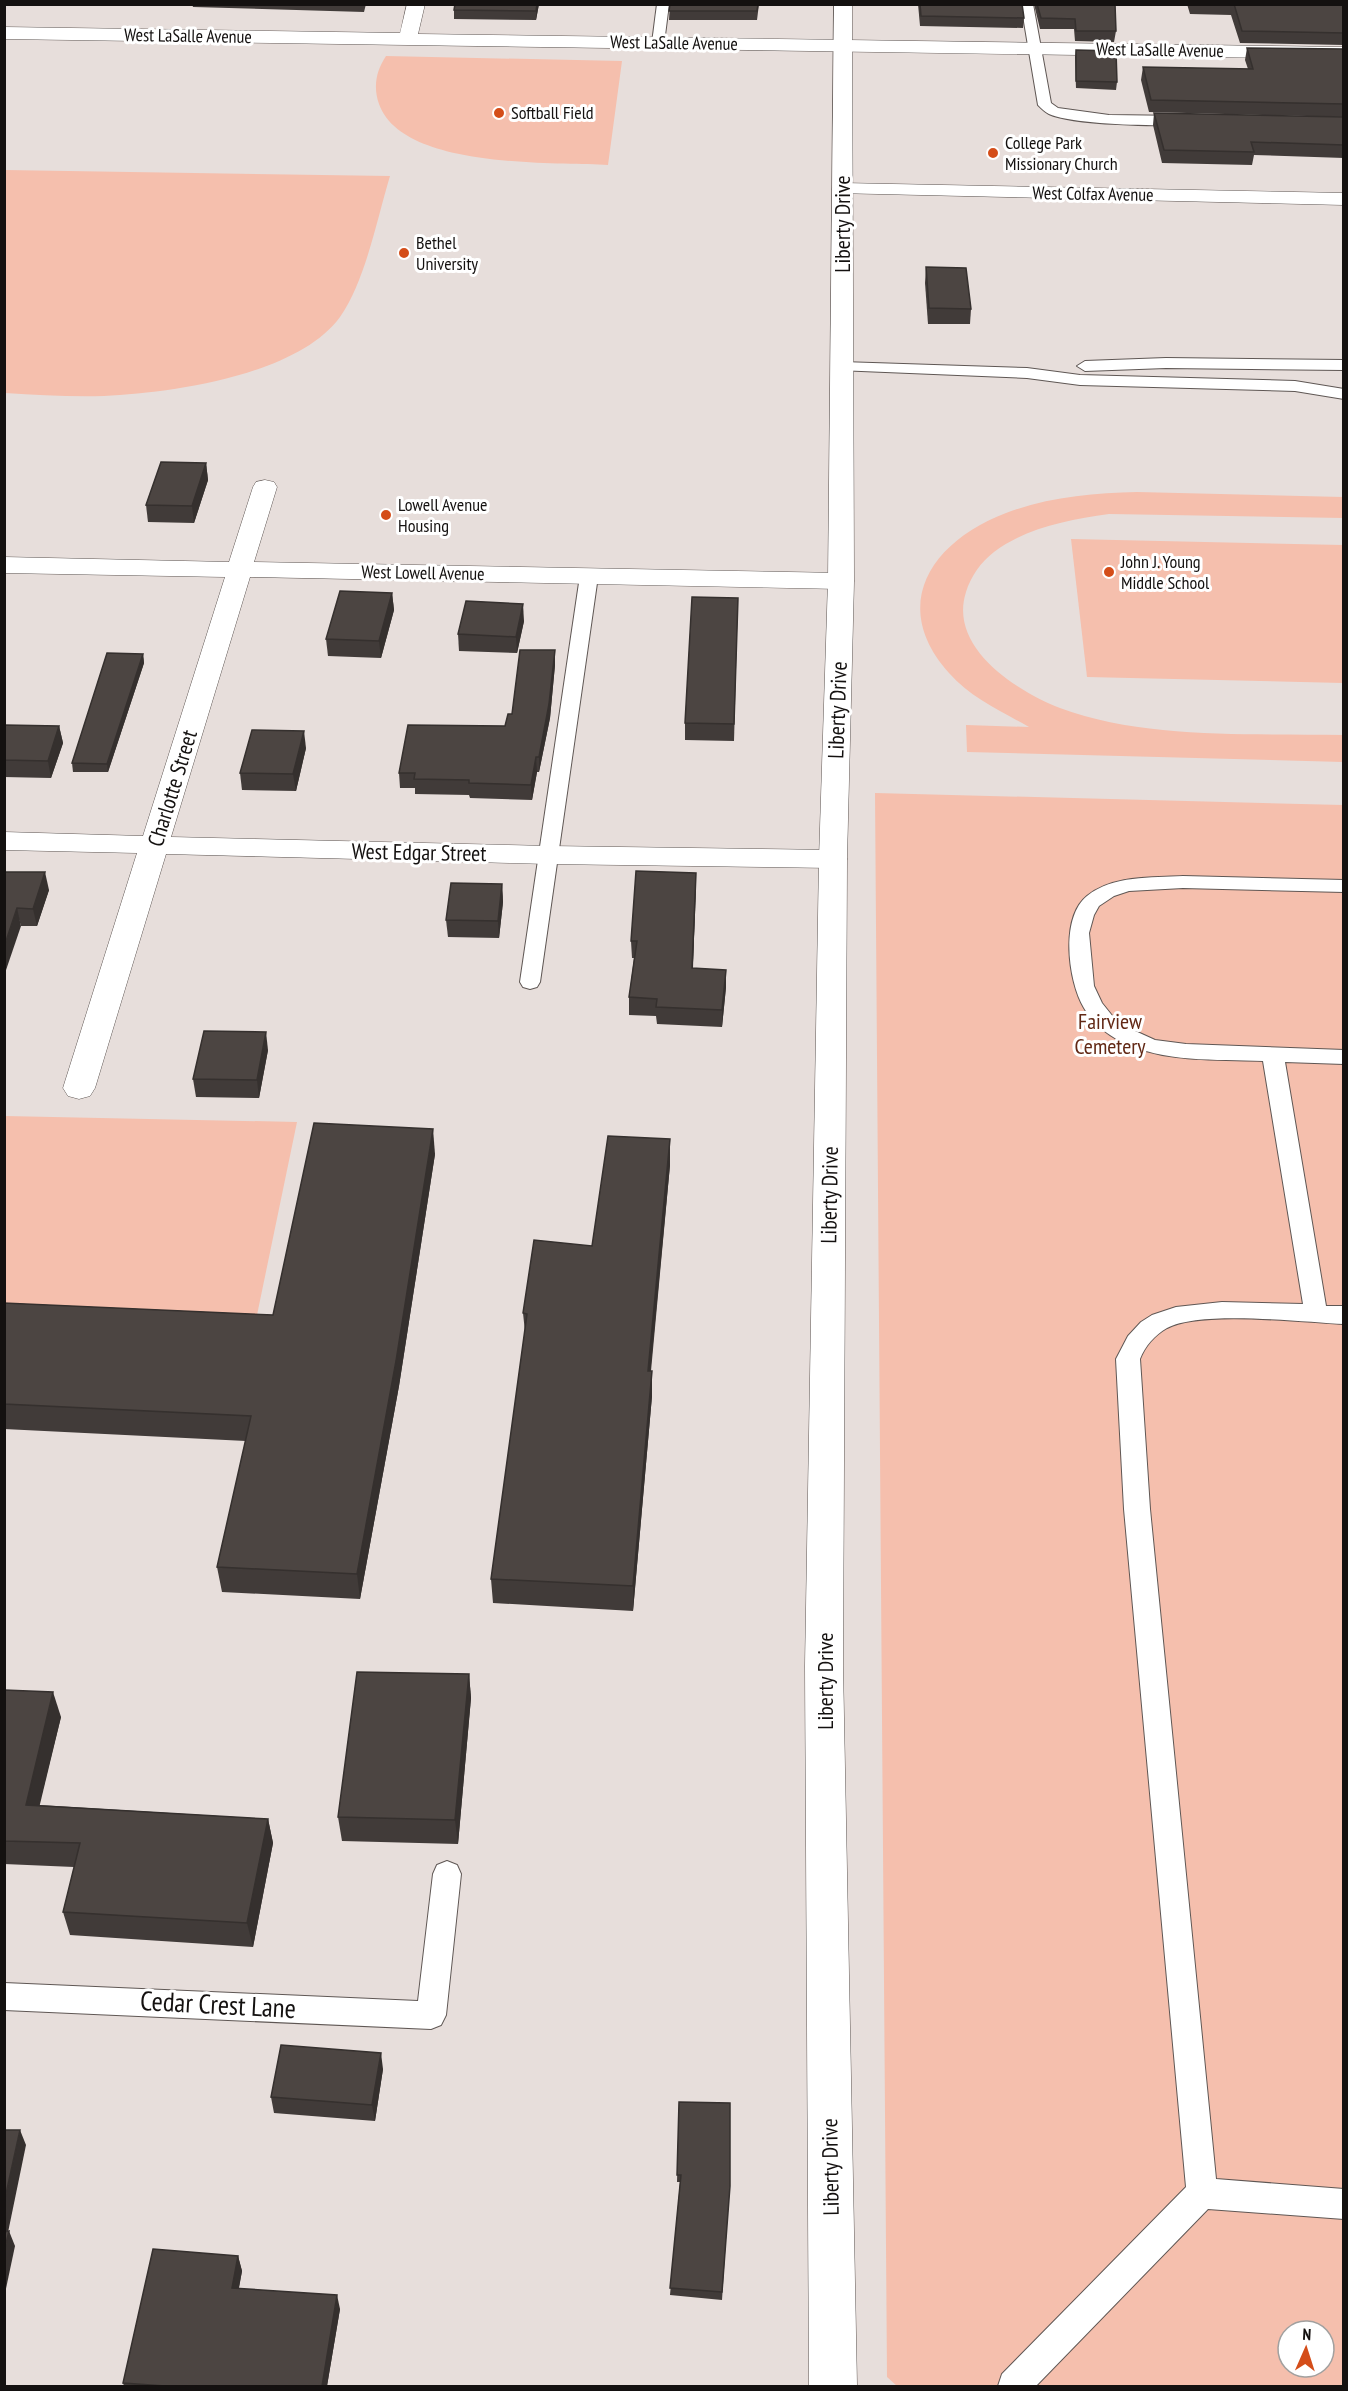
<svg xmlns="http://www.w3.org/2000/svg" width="1348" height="2391" viewBox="0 0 1348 2391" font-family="'PT Sans Narrow',sans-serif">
<rect width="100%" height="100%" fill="#e7dedb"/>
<g fill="#f5bfad" fill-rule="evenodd">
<path d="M386,56l236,5 -14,104c-57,-3 -206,4 -229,-61 -6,-17 -3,-33 7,-48z"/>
<path d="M5,170l385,6c-13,43 -25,106 -50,141 -42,58 -168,76 -236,79 -33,1 -66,-1 -99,-3z"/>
<path d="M1137,492l206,5v21l-234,-4c-41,6 -81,13 -115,38 -13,10 -23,24 -28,40 -18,56 51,99 94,116 86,32 192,25 283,27v27l-376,-10 -1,-27 63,2c-28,-16 -58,-29 -80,-54 -61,-68 -17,-132 57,-160 42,-16 87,-20 131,-21z"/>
<path d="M1071,539l272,6v138l-256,-6z"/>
<path d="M875,793l468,12v1581h-446l-10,-9zM1288,2331h36v36h-36z"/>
<path d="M5,1116l292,6 -40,193 -252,-7z"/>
</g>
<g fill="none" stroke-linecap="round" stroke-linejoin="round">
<defs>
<g id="service">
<path d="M657,4h12l-5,39 -6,4 -6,-4z"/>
<path d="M1021,4h12l18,99 7,5 51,7 74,1 5,1 2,3 -2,3c-23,5 -118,1 -139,-9 -4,-2 -8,-6 -11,-9z"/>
<path d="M1166,358l178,2v10l-178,-2 -81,3 -8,-5 8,-5z"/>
<path d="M842,362l185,6 53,7 215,6 49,8v10l-49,-8 -215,-6 -53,-7 -190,-8 -3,-3 3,-3z"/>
<path d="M589,571l6,1 3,4 -58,406 -3,5 -7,2 -7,-2 -3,-5 60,-406 3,-4z"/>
<path d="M1183,876l161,4v12l-161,-4 -54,3 -15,5 -15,10 -5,9 -5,18 5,53 8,17 12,15 19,12 22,10 31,4 158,6v14l-59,-2 41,244h18v18c-42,-2 -143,-14 -177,4 -12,7 -22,18 -27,31l10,150 66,670 128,10v30l-136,-10 -172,177h-38l4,-12 184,-187 -62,-678 -8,-150 12,-23 13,-14 11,-7 24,-8 46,-5 81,2 -40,-243c-48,-2 -99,2 -143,-20 -15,-8 -28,-19 -36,-33 -16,-27 -24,-90 3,-112 26,-21 64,-18 96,-20z"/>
<path d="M447,1861l10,4 4,9 -15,141 -5,10 -10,4 -427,-19v-27l414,18 15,-127 4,-9z"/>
</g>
<g id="minor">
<path d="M407,4h18l-7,30 926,13v12l-1340,-20v-12l396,6z"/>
<path d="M842,183l502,10v12l-509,-12 -3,-4 3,-4z"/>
<path d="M265,480l9,2 3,5 -23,75 587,11 9,3 4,5 -4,5 -9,3 -591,-12 -79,260 378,9 284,4 10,3 4,6 -4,6 -10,3 -284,-4 -383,-10 -71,234 -5,8 -11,3 -11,-3 -5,-8 74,-235 -133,-3v-18l139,4 82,-259 -221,-4v-16l225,5 24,-75 3,-5z"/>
</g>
<path id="tertiary" d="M834,4h18l2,577 -7,278 -4,807 14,720h-48l-4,-720 14,-807 9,-278z"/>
</defs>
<use href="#service" stroke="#5f5754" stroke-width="2"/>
<use href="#minor" stroke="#5f5754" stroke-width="1"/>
<use href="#tertiary" stroke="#5f5754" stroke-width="1"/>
<use href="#service" fill="#fff" fill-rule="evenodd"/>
<use href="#minor" fill="#fff" fill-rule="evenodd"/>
<use href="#tertiary" fill="#fff" fill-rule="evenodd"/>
</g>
<g fill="#413b39">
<path d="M22,4h47l-1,1z"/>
<path d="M192,4h174l-2,8 -171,-5z"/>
<path d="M539,4l-3,16 -82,-1v-9z"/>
<path d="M670,4h89l-2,16h-88z"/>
<path d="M918,4h104l2,14 -1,10 -103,-2z"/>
<path d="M1034,4h81l1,27 -2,11 -39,-1 -1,-12h-34z"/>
<path d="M1187,4h157v41l-104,-2 -9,-28 -41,-1z"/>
<path d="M1247,48l97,1v68l-195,-5 -8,-32 2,-13 105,2 -3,-9z"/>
<path d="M1076,50l41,32 -1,8 -40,-2 -1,-31z"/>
<path d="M1154,113l190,4v41l-90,-3 -2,10 -90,-2 -9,-38z"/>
<path d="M926,267l45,42 -1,15h-42l-3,-41z"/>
<path d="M206,463l2,17 -14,43 -46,-1 -2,-17z"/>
<path d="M392,593l2,17 -13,48 -53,-2 -2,-17z"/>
<path d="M738,598l-4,143 -49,-1v-17z"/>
<path d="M524,621l-7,32 -58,-2 -1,-17z"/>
<path d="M555,650v15l-5,53 -11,54h-2l-5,28 -62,-2 -1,-3 -54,-1v-6h-15l-1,-15 106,-47 7,-12z"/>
<path d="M143,654l1,9 -36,109h-35l-1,-9z"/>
<path d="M4,725l55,1 4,17 -12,35 -47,-1z"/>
<path d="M306,748l-10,43 -54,-1 -2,-17z"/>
<path d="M4,872l45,18 -12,36h-16z"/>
<path d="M696,873l-3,95 33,19 -4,40 -65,-3 -1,-8 -27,-1v-18l5,-39h-2l-1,-17z"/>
<path d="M502,884l1,18 -4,36 -51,-1 -2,-17z"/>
<path d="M268,1050l-9,48 -63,-1 -3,-18z"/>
<path d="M670,1139v26l-19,206h1v25l-19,215 -140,-8 -2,-24 34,-247 -2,-19 69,-67z"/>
<path d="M435,1154l-36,232 -39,213 -138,-7 -5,-25 29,-126 -242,-12v-126l269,12z"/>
<path d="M469,1674l2,24 -13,146 -116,-3 -4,-24z"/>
<path d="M4,1690l57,27 -22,88 229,14 5,24 -20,104 -183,-12 -7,-23 11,-45 -70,-3z"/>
<path d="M383,2069l-8,52 -101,-8 -3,-16z"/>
<path d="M679,2102l50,92 -7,106 -52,-5 10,-113h-3z"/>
<path d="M238,2256l4,15 -3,17 101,21 -13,77h-203l-1,-3z"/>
</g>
<g fill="#35302e">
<path d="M537,4h2l-3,16v-9z"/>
<path d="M206,463l2,17 -14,43 -2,-17z"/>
<path d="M392,593l2,17 -13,48 -2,-17z"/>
<path d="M523,604l1,17 -7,32 -1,-16z"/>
<path d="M555,650v15l-5,53 -11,54v-15z"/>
<path d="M143,654l1,9 -36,109 -1,-8z"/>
<path d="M59,726l4,17 -12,35 -3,-17z"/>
<path d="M304,731l2,17 -10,43 -3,-17z"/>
<path d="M536,757l1,15 -5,28 -1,-15z"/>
<path d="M45,872l4,18 -12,36 -4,-17z"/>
<path d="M696,873v17l-4,96v-18z"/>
<path d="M502,884l1,18 -4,36 -1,-17z"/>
<path d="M17,908l4,18 -17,50v-29z"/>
<path d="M726,970v17l-4,40v-17z"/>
<path d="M266,1032l2,18 -9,48 -2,-18z"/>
<path d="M433,1129l2,25 -36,232 -39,213 -3,-25z"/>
<path d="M670,1139v26l-22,231v-25z"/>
<path d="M652,1371v25l-19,215v-25z"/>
<path d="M469,1674l2,24 -13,146 -3,-24z"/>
<path d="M53,1692l8,25 -27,112 -8,-24z"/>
<path d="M268,1819l5,24 -20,104 -6,-24z"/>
<path d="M381,2053l2,16 -8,52 -3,-16z"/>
<path d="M20,2130l6,15 -21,102 -1,-44z"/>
<path d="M9,2231l6,15 -11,52v-46z"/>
<path d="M238,2256l4,15 -6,31 -4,-14z"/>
<path d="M337,2295l3,14 -13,77h-5z"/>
</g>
<g fill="#4c4542" stroke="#35302e" stroke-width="1.5">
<path d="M455,4h82l-1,7 -82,-1z"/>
<path d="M670,4h88l-1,7h-88z"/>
<path d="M920,4h102l2,14 -103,-2z"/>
<path d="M1037,4h78l1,27h-40l-1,-12 -34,-1z"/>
<path d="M1234,4h110v29l-102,-2z"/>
<path d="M1247,48l97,1v55l-193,-4 -8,-33 110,2z"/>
<path d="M1076,50l40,1 1,31 -41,-1z"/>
<path d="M1154,113l190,4v28l-93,-3 3,10 -90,-2z"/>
<path d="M926,267l40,1 5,41 -42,-1z"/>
<path d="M161,462l45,1 -14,43 -46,-1z"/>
<path d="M340,591l52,2 -13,48 -53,-2z"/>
<path d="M692,597l46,1 -4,126 -49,-1z"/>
<path d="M466,601l57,3 -7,33 -58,-3z"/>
<path d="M520,650h35l-6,54 -10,53h-3l-5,28 -62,-2v-3l-55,-1 1,-6h-16l9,-48 97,1 3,-12h4z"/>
<path d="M107,653l36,1 -36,110 -35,-1z"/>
<path d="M4,725l55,1 -11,35 -44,-1z"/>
<path d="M252,730l52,1 -11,43 -53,-1z"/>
<path d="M636,871l60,2 -4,95 34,2 -4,40 -66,-3 1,-8 -28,-2 8,-56h-6z"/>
<path d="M4,872h41l-12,37 -16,-1 -13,39z"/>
<path d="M451,883l51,1 -4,37 -52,-1z"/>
<path d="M204,1031l62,1 -9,48 -64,-1z"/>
<path d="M314,1123l119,6 -37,232 -39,213 -140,-7 34,-151 -247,-12v-101l269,12z"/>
<path d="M608,1136l62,3 -22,232h4l-19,215 -142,-7 36,-265 -4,-1 11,-73 58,6z"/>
<path d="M357,1672l112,2 -14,146 -117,-3z"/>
<path d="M4,1690l49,2 -27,113 242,14 -21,104 -184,-11 17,-69 -76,-2z"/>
<path d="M281,2045l100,8 -9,52 -101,-8z"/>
<path d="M679,2102l51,1v83l-8,106 -52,-4 11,-113h-4z"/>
<path d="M4,2130h16l-16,73z"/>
<path d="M9,2231l-5,21v-20z"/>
<path d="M153,2249l85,7 -6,32 105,7 -15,91h-157l-42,-3z"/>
</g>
<g fill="#d44d19" stroke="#fff" stroke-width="2">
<circle cx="499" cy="113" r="6"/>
<circle cx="993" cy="153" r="6"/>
<circle cx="404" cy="253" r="6"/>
<circle cx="386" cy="515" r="6"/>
<circle cx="1109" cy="572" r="6"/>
</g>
<g text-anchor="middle" stroke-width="6" stroke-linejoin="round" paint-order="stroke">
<g font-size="18" fill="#141110" stroke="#fff">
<text transform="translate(188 36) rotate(1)" y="6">West LaSalle Avenue</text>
<text transform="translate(674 43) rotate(1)" y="6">West LaSalle Avenue</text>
<text transform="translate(1160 50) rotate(1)" y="6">West LaSalle Avenue</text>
<text transform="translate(1093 194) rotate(1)" y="6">West Colfax Avenue</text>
<text transform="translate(423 573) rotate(1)" y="6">West Lowell Avenue</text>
</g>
<g font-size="18" fill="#141110" stroke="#fff" text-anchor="start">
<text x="511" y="119">Softball Field</text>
<text x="1005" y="149">College Park<tspan x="1005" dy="21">Missionary Church</tspan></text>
<text x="416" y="249">Bethel<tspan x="416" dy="21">University</tspan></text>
<text x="398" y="511">Lowell Avenue<tspan x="398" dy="21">Housing</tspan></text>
<text x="1121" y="568">John J. Young<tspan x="1121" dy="21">Middle School</tspan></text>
</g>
<g font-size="22" fill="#141110" stroke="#fff">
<text transform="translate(842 224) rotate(-90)" y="8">Liberty Drive</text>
<text transform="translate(837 710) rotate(-88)" y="8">Liberty Drive</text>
<text transform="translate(172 788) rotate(-73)" y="8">Charlotte Street</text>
<text transform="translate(419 852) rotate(1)" y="8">West Edgar Street</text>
<text transform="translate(829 1195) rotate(-89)" y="8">Liberty Drive</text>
<text transform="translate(825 1681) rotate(-90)" y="8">Liberty Drive</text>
<text transform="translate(830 2167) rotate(-91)" y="8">Liberty Drive</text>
</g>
<g font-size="22" fill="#622815" stroke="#fff">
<text x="1110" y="1029">Fairview<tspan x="1110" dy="25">Cemetery</tspan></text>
</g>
<g font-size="27" fill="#141110" stroke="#fff">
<text transform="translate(218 2005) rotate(3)" y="9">Cedar Crest Lane</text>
</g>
</g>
<rect width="1348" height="2391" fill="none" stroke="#141110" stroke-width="12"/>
<g transform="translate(1306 2349) rotate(3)"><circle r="28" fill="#ffffff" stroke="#a1a09f" stroke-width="1.5"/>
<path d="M0-4.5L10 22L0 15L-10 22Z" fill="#d44d19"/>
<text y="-9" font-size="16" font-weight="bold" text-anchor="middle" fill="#141110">N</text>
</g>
</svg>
